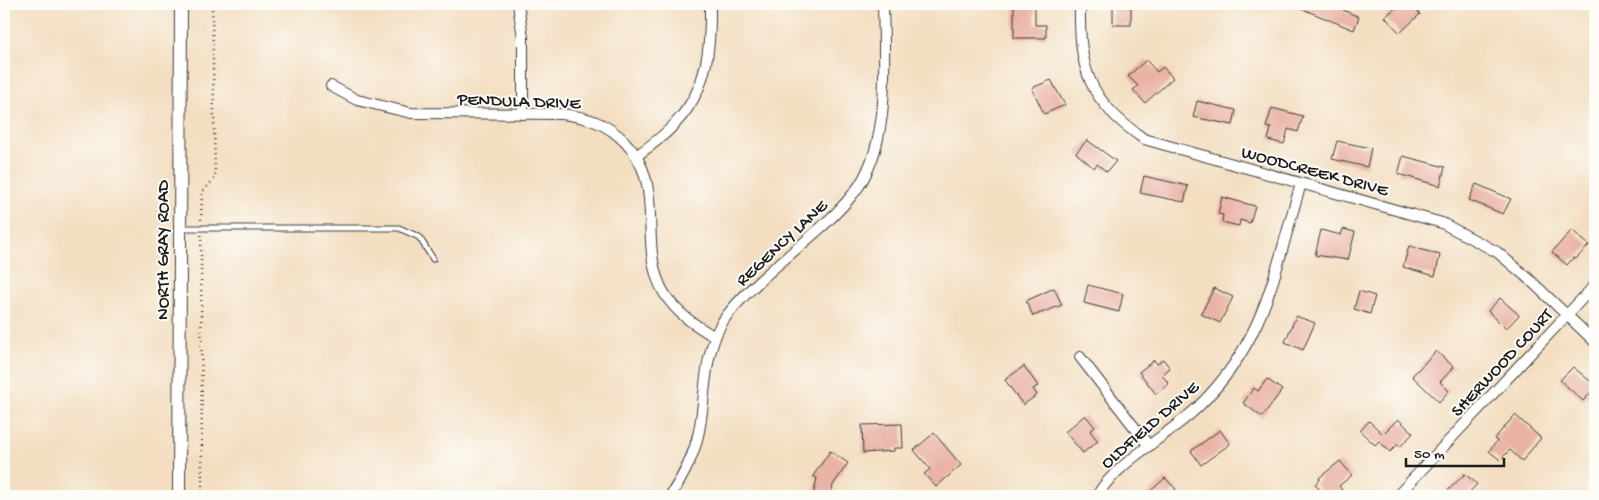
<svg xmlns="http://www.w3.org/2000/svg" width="1599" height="500" viewBox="0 0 1599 500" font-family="'Gochi Hand',sans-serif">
<rect width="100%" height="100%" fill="#fdfcf7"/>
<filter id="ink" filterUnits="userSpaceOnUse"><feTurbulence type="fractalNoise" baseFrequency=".02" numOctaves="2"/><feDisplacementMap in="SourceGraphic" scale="10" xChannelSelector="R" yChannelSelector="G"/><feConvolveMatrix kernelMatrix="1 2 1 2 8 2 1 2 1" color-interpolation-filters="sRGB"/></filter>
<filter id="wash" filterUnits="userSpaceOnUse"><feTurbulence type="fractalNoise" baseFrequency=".0096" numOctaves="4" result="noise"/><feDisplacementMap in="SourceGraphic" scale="20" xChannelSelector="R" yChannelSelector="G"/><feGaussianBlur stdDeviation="1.12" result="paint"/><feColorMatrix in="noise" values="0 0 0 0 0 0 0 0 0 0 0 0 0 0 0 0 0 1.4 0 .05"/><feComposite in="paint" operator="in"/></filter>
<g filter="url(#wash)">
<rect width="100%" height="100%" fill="#f3dec1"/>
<g id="blocks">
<g fill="#e9b3a6">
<path d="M1014,4h21v21h11v13h-32z"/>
<rect x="1113" y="4" width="18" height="21"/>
<path d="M1290,4h53v6l16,7 -5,13z"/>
<path d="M1400,4h10l10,10 -20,19 -15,-16z"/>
<path d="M1146,60l11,12 6,-5 10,11 -28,25 -12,-13 5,-4 -10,-10z"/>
<path d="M1051,80l14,25 -21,9 -12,-26z"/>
<path d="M1197,101l39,9 -3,15 -40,-8z"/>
<path d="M1272,108l31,8 -5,16 -10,-3 -4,15 -16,-4 3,-12 -5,-1z"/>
<path d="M1087,140l29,21 -9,11 -10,-8 -3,4 -18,-15z"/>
<path d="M1337,141l34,7 -4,19 -35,-8z"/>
<path d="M1403,156l42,11 -5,19 -42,-12z"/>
<path d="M1144,176l44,10 -4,16 -44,-9z"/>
<path d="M1476,184l35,15 -8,15 -34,-14z"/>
<path d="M1222,197l33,9 -5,17 -10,-3 -1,6 -17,-4 1,-7 -5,-1z"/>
<path d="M1343,229l12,3 -7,28 -33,-5 6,-25 20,5z"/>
<path d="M1572,230l17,15 -13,14 -3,-1 -6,7 -15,-13z"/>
<path d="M1409,246l31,9 -5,21 -32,-9z"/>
<path d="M1088,285l35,9 -4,18 -35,-9z"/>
<path d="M1054,288l8,17 -29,11 -7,-15z"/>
<path d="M1214,288l19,9 -13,26 -19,-9z"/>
<path d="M1359,291l16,5 -5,18 -16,-5z"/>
<path d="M1500,298l19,17 -13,14 -18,-18z"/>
<path d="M1296,316l19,7 -12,27 -18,-8z"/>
<path d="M1436,351l18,16 -14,15 9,9 -10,11 -27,-26z"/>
<path d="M1163,359l7,9 -8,7 7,9 -13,10 -17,-22 15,-12 3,4z"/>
<path d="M1024,366l14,20 -5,3 4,6 -14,10 -18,-25z"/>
<path d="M1573,367l22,18v3l-12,13 -23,-21z"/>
<path d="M1267,379l15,11 -20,27 -19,-14 11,-15 4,3z"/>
<path d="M1085,415l10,12 -5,4 8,10 -15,12 -18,-21z"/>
<path d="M1515,415l26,23 -19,23 -12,-11 -10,10 -11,-9 8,-10 -3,-2z"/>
<path d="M1398,419l15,14 -13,14 -2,-3 -8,8 -11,-11 -4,4 -15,-14 9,-10 14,13z"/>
<path d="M902,424l1,24h-9v3l-31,2 -1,-28z"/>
<path d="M1220,430l10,14 -29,21 -10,-14z"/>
<path d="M934,433l27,32 -25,22 -12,-13 6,-5 -16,-19z"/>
<path d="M830,451l18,12 -15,22 -2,11h-18l4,-18 -4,-2z"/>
<path d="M1340,461l12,14 -13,11 3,4 -9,6h-8l-10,-12 5,-4 -1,-2z"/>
<path d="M1465,474l12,10 -11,12h-24z"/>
<path d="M1165,478l11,11 -8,7h-23z"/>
</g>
</g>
</g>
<g filter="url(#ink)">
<use href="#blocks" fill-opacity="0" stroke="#3c3935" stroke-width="1"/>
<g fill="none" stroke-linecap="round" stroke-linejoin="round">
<defs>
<path id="service" d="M180,228h219l20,9 14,22"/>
<g id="minor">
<path d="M518,4l5,34v76"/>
<path d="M1080,4c-1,66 8,96 64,135l298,84 55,29 32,27 66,63"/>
<path d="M331,86l26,14 54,13 150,1c26,3 46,9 64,28 43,43 11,104 39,151 13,21 31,32 51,44"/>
<path d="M636,156c63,-43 75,-78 74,-152"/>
<path d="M1080,357l69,89"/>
<path d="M670,496c14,-20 24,-40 29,-65 7,-35 4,-69 20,-103 10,-21 50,-56 68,-71 23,-20 47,-39 66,-63 39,-47 31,-131 30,-190"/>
<path d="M1097,496c18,-33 74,-62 102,-90 69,-68 75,-136 102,-222"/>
<path d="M1397,496l198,-211"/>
</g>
<path id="tertiary" d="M179,496l2,-492"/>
</defs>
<use href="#service" stroke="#3c3935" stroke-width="7"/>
<use href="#minor" stroke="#3c3935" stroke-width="12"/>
<use href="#tertiary" stroke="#3c3935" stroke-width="14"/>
<g stroke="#3c3935" stroke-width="2.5" stroke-dasharray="1 4" stroke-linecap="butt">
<path d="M201,220l1,-28 13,-14 -3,-174"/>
<path d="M201,235l1,261"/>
</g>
<use href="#service" stroke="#fff" stroke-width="5"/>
<use href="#minor" stroke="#fff" stroke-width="10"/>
<use href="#tertiary" stroke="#fff" stroke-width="12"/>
</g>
</g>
<g text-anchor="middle" stroke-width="4" stroke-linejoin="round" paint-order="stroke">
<g font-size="18" fill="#1c1c1c" stroke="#fdfcf7">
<text transform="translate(519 100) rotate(2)" y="6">PENDULA DRIVE</text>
<text transform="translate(1315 170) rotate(15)" y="6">WOODCREEK DRIVE</text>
<text transform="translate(781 242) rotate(-43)" y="6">REGENCY LANE</text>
<text transform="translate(162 250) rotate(-90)" y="6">NORTH GRAY ROAD</text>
<text transform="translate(1501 362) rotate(-47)" y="6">SHERWOOD COURT</text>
<text transform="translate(1149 424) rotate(-41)" y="6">OLDFIELD DRIVE</text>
</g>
</g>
<rect width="1599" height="500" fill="none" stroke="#fdfcf7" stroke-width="20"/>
<path d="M1406 458v8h98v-8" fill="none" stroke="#1c1c1c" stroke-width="2.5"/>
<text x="1414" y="458" font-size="15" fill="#1c1c1c" stroke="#fdfcf7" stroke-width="4" paint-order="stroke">50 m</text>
</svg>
